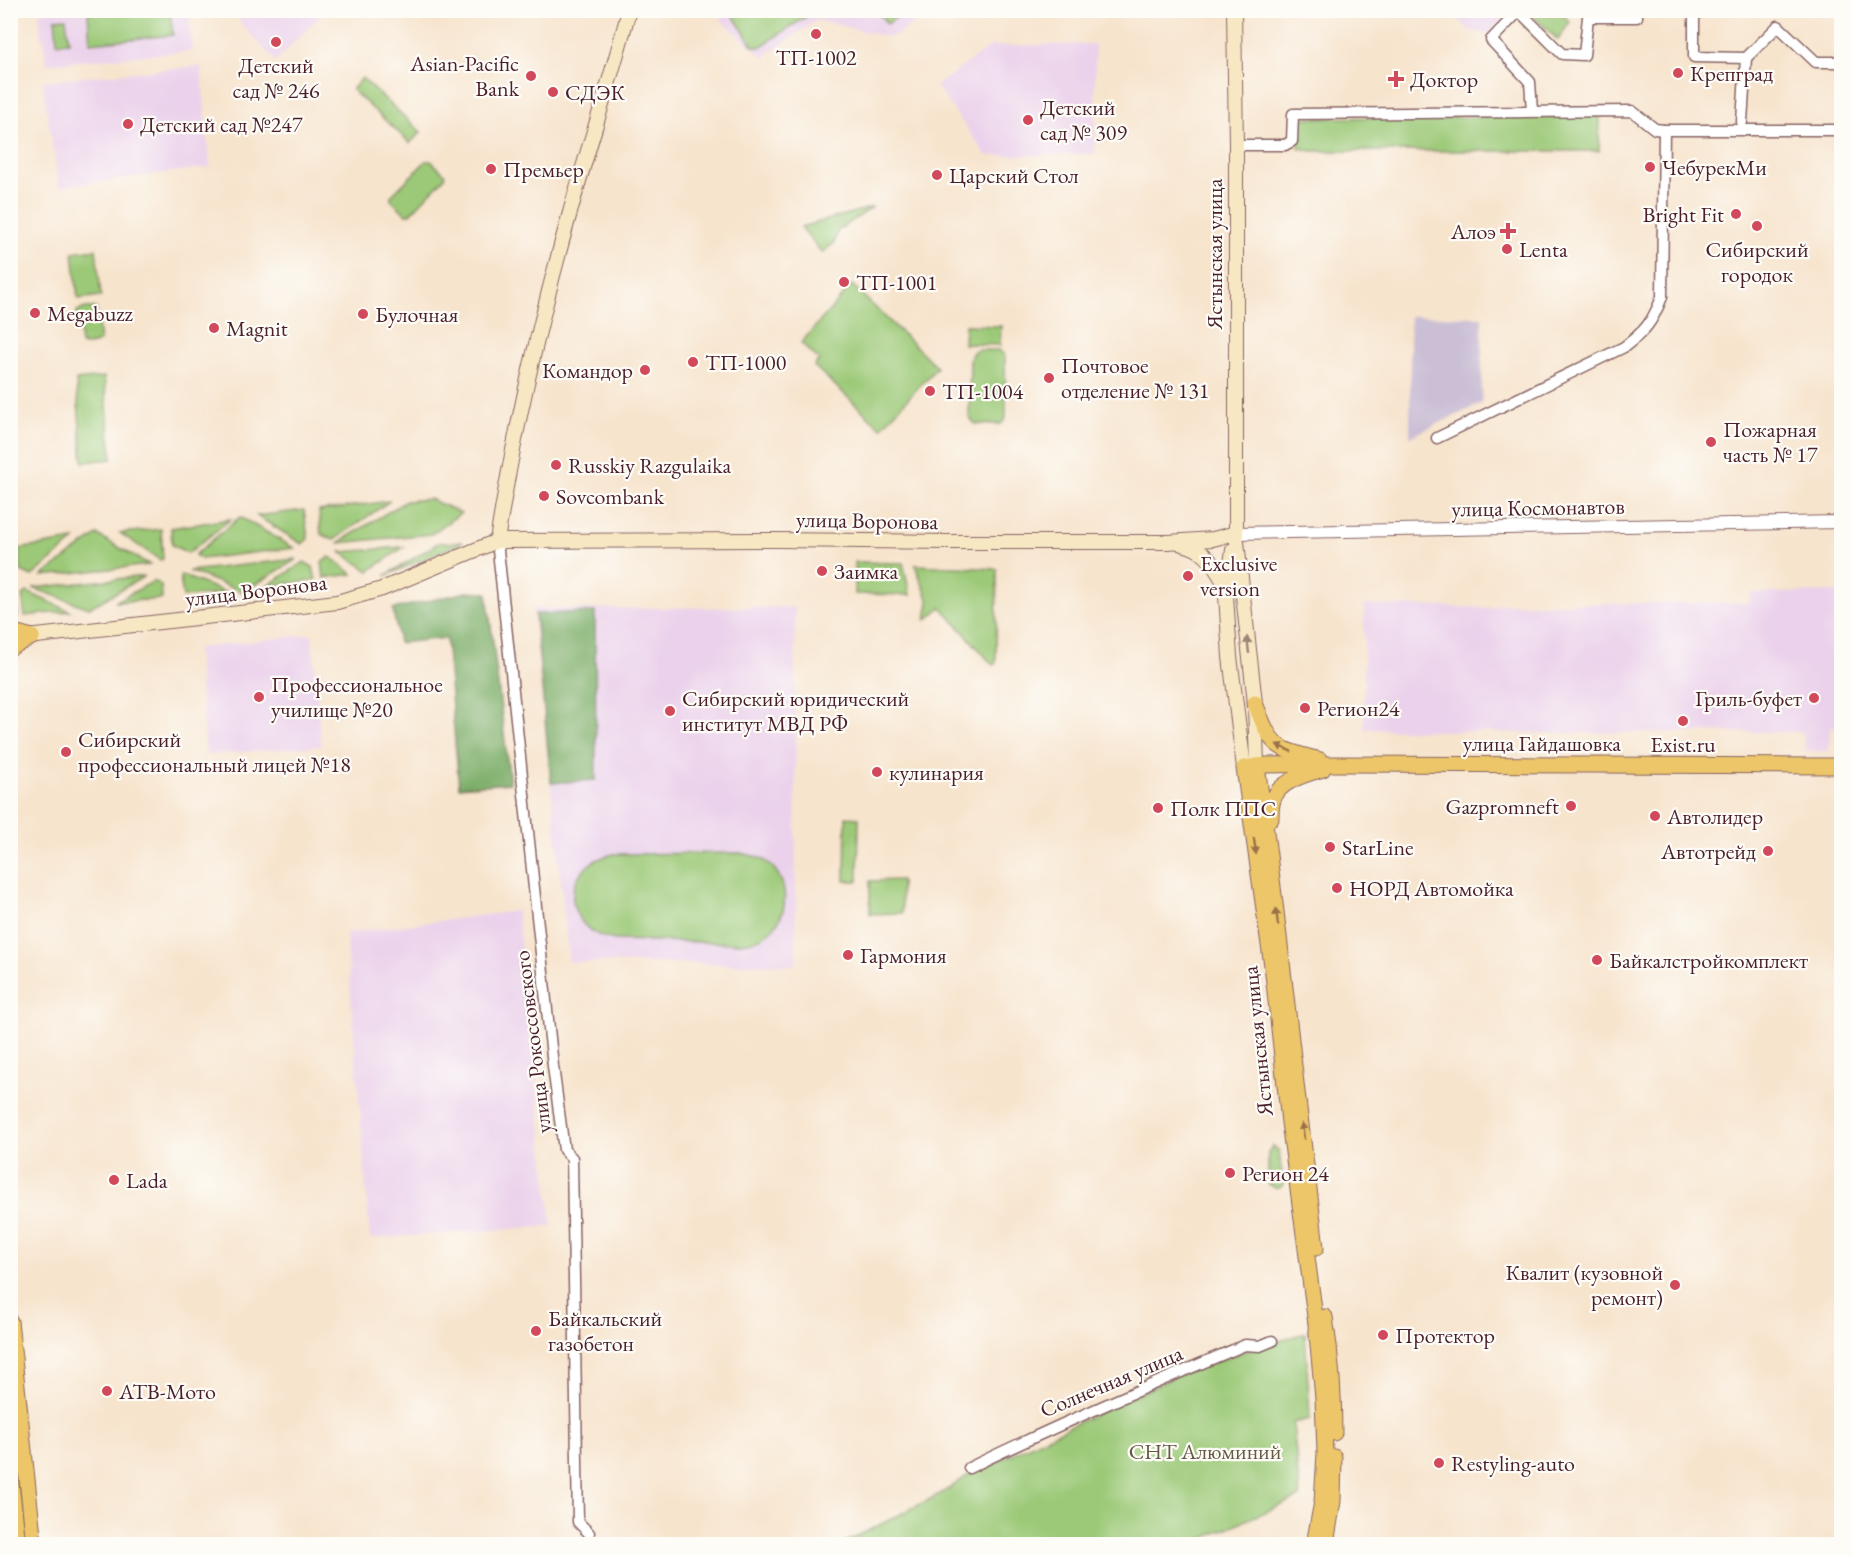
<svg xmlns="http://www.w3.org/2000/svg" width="1852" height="1555" viewBox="0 0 1852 1555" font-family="'EB Garamond',serif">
<rect width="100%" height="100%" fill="#fdfcf7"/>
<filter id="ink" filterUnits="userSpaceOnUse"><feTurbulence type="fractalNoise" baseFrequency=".0167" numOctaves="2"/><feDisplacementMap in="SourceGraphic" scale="12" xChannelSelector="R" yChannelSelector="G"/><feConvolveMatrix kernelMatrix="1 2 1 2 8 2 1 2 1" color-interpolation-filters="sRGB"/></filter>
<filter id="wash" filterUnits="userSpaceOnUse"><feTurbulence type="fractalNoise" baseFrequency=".008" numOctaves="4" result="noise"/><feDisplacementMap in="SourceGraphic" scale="24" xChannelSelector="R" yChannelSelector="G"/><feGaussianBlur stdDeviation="1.35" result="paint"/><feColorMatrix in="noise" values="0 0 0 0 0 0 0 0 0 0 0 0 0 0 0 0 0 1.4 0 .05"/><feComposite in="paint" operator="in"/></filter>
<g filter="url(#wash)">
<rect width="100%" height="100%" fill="#f7e4cd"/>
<g fill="#ebd1eb">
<path d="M724,10l208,1 -36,24 -8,2 -71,-17 -54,37 -42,-37z"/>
<path d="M39,11h150l3,40 -146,13 -2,-26h-3z"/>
<path d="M240,11v-1l85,1 -49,50 -36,-38z"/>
<path d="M1450,11h61l-23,23 -18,-3z"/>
<path d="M1095,44v110l-108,2 -51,-70 55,-40z"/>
<path d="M201,66l9,101 -151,20 -17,-106z"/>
<path d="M1841,592v135l-11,1 -1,23h-24l-2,-19 -275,1 -164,-4v-124l131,3 1,-4 253,-1 2,-10z"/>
<path d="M795,607l1,358 -227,-3 -36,-353z"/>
<path d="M312,634l9,112 -115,9 -9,-107z"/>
<path d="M517,911l35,315 -182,13 -24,-306z"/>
</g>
<path fill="#cbbfd5" d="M1410,316l72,1v86l-72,34z"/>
<g fill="#9bc977" stroke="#727451" stroke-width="1.5">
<path d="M113,10l57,1 3,24 -83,8 -2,-30z"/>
<path d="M730,11v-1l85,1 -55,36 -7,-1 -2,-3z"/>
<path d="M877,11h29l-19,13z"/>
<path d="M1528,11h31l11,11 -12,18z"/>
<path d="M66,18l3,24 -12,1 -2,-24z"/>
<path d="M362,78l59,54 -11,11 -58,-53z"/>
<path d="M1600,116l-1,35h-287l-13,-3 1,-30z"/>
<path d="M426,161h5l14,13v3l-35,37h-4l-15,-14v-4z"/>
<path d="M873,207l-35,23 -4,13 -12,10 -21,-26z"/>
<path d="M96,249l5,47 -23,3 -5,-47z"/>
<path d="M852,285l85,82 -56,61 -67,-62 5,-6 -18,-17z"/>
<path d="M86,308h10l4,33c-7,4 -12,5 -19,3l-4,-33z"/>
<path d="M965,325l36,1 -1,19 -36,-1z"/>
<path d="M978,350h21l6,6 1,62 -5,6h-26l-6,-7 1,-58 3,-7z"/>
<path d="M104,377l8,82 -29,3 -7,-82z"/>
<path d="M430,499l31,14 -30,21 -93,9 68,-42z"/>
<path d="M390,501l-56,39 -13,-6 -2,-23z"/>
<path d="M304,510l4,29 -6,5 -45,-28z"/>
<path d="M240,517l54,31 -93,11 -6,-4z"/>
<path d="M231,519l-43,34 -16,-8 -1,-17z"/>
<path d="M161,529l2,30 -3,1 -40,-27z"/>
<path d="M97,535l53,30 -108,11z"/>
<path d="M75,540l-43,36 -11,-5 -2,-22z"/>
<path d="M463,542l-78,34 53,-33z"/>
<path d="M404,547l-35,24 -28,-19z"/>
<path d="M330,557l23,17 -29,4 -2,-16z"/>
<path d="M297,559l-54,33 -54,-21z"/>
<path d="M304,562l9,5 3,13 -49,6z"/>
<path d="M855,562l48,1 7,32 -55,-1z"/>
<path d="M915,565l82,4 -1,94 -3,2 -52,-58 -15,13 3,-19z"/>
<path d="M181,575l46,18 -44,4 -3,-20z"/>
<path d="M145,576l-56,32 -56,-20z"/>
<path d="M154,581l7,4 1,14 -47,3z"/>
<path d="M27,592l43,19 -45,5 -3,-20z"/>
<path d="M11,593l5,2 2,22h-7z"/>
<path d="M846,817l13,1 -1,63h-13z"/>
<path d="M741,853c9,2 18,3 26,9 24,18 23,55 0,72 -8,6 -17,8 -26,9l-126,-3c-55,-9 -57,-75 -1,-86z"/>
<path d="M901,880l1,33 -32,1v-33z"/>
<path d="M1273,1146l6,5 4,33 -2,3 -4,2 -9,-5v-32z"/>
<path d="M1305,1333l5,86 -17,4 7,74 -110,47h-348l100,-51 28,-19 206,-98 67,-24z"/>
</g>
<g fill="#7cad68" stroke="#63664a" stroke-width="1.5">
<path d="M466,592l21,1 23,190 -51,4 -13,-149 -47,5 -6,-34z"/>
<path d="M595,612l1,168 -45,3 -16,-169z"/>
</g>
</g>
<g filter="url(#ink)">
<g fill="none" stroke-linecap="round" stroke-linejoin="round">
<defs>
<g id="minor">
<path d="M1700,10l-6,7v40l52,1 -4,64"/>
<path d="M1746,58l32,-32 38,36h26"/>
<path d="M1532,111l-2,-29 -39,-42 28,-29 43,43 22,1 4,-38h49v-7"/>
<path d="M1236,145h49l7,-4 1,-27 339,-3 23,18 9,1h178"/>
<path d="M1437,438l187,-91c21,-16 28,-24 38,-50l2,-167"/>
<path d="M497,541l56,525 11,84 8,8 6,364 11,11"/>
<path d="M969,1468c90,-44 183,-84 276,-123l15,1 12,-5"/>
</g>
<path id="tertiary" d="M1236,533l606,-11"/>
<g id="secondary">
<path d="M1234,10l2,135v388l19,170 2,63"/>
<path d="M497,541c17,-110 42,-217 72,-325 19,-69 42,-136 60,-206"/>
<path d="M1182,544c24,4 33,23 44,42"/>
<path d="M1233,550l-7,45 4,62 14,111"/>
<path d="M10,639l327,-37 45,-13 115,-48 281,-1 171,2h219l45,-3 23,-6"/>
</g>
<g id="primary">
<path d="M10,631l22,6"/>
<path d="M10,648l22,-11"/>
<path d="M1255,703c17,45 19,45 65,57"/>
<path d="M1257,766c14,97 25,194 36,291 7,64 16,127 23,191"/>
<path d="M1271,819c0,-6 0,-13 2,-19 6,-19 33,-26 50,-31"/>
<path d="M1325,1317c6,38 9,77 9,116"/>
<path d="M10,1321l24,223"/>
<path d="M10,1474l8,70"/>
<path d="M1314,1544l8,-42 3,-49 -2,-55 -7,-74 -27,-202 -16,-149 -29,-205 22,-3 71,-1 505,2"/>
<path d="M1326,1544l7,-43 1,-44"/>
</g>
</defs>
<use href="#minor" stroke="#876464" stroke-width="13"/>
<use href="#tertiary" stroke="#876464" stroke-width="14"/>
<use href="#secondary" stroke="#876464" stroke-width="16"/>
<use href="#primary" stroke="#876464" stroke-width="17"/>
<use href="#minor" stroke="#fff" stroke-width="10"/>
<use href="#tertiary" stroke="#fff" stroke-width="12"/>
<use href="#secondary" stroke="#f7e8c3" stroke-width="14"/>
<use href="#primary" stroke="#ecc669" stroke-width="15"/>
</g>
<defs><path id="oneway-solid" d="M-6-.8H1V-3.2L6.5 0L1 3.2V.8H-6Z" transform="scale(1.5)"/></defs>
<use fill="#a08477" href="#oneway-solid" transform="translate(1248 645) rotate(-97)"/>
<g fill="#9b724a">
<use href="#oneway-solid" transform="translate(1284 748) rotate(-154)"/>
<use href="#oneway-solid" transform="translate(1255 846) rotate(82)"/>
<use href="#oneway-solid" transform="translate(1277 917) rotate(-97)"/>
<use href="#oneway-solid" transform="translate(1303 1131) rotate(-98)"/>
</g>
</g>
<g fill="#d1495b" stroke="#fdfcf7" stroke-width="2">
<circle cx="816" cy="34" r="6"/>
<circle cx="276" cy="42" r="6"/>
<circle cx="1678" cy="73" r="6"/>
<circle cx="531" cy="76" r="6"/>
<path d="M1393 70h6v6h6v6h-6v6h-6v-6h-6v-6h6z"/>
<circle cx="553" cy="92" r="6"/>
<circle cx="1028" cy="120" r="6"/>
<circle cx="128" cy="124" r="6"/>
<circle cx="1650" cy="167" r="6"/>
<circle cx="491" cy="169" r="6"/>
<circle cx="937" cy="175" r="6"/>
<circle cx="1736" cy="214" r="6"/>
<circle cx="1757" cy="226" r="6"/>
<path d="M1505 222h6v6h6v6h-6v6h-6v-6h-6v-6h6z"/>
<circle cx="1507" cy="249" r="6"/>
<circle cx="844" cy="282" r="6"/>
<circle cx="35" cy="313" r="6"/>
<circle cx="363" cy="314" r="6"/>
<circle cx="214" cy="328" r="6"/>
<circle cx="693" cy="362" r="6"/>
<circle cx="645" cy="370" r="6"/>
<circle cx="1049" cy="378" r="6"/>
<circle cx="930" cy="391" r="6"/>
<circle cx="1711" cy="442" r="6"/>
<circle cx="556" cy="465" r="6"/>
<circle cx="544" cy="496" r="6"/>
<circle cx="822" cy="571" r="6"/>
<circle cx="1188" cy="576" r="6"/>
<circle cx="259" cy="697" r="6"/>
<circle cx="1814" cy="698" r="6"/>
<circle cx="1305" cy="708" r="6"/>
<circle cx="670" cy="711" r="6"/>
<circle cx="1683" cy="721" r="6"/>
<circle cx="66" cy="752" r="6"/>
<circle cx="877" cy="772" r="6"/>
<circle cx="1571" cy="806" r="6"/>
<circle cx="1158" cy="808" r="6"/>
<circle cx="1655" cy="816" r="6"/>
<circle cx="1330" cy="847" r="6"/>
<circle cx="1768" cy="851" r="6"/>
<circle cx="1337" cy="888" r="6"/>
<circle cx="848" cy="955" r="6"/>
<circle cx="1597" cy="960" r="6"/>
<circle cx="1230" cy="1173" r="6"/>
<circle cx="114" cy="1180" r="6"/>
<circle cx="1675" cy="1285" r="6"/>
<circle cx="536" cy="1331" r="6"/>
<circle cx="1383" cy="1335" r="6"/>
<circle cx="107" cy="1391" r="6"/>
<circle cx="1439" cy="1463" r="6"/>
</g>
<g text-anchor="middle" stroke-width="4.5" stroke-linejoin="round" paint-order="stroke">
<g font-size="22" fill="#4a1f2b" stroke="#fdfcf7" text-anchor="start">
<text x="816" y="65" text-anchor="middle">ТП-1002</text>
<text x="519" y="71" text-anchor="end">Asian-Pacific<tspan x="519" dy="25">Bank</tspan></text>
<text x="276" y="73" text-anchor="middle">Детский<tspan x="276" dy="25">сад № 246</tspan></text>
<text x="1690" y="81">Крепград</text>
<text x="1410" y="87">Доктор</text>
<text x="565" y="100">СДЭК</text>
<text x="1040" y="115">Детский<tspan x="1040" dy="25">сад № 309</tspan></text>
<text x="140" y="132">Детский сад №247</text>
<text x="1662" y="175">ЧебурекМи</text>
<text x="503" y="177">Премьер</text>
<text x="949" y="183">Царский Стол</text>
<text x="1724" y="222" text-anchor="end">Bright Fit</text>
<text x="1496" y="239" text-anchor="end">Алоэ</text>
<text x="1519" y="257">Lenta</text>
<text x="1757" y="257" text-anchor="middle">Сибирский<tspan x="1757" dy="25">городок</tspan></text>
<text x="856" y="290">ТП-1001</text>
<text x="47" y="321">Megabuzz</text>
<text x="375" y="322">Булочная</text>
<text x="226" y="336">Magnit</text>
<text x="705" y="370">ТП-1000</text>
<text x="1061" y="373">Почтовое<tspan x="1061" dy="25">отделение № 131</tspan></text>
<text x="633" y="378" text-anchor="end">Командор</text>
<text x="942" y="399">ТП-1004</text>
<text x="1723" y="437">Пожарная<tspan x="1723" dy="25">часть № 17</tspan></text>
<text x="568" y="473">Russkiy Razgulaika</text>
<text x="556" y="504">Sovcombank</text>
<text x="1200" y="571">Exclusive<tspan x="1200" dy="25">version</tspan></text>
<text x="834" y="579">Заимка</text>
<text x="271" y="692">Профессиональное<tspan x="271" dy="25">училище №20</tspan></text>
<text x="682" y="706">Сибирский юридический<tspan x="682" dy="25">институт МВД РФ</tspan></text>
<text x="1802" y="706" text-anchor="end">Гриль-буфет</text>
<text x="1317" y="716">Регион24</text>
<text x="78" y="747">Сибирский<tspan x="78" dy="25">профессиональный лицей №18</tspan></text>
<text x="1683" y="752" text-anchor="middle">Exist.ru</text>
<text x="889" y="780">кулинария</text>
<text x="1559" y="814" text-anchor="end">Gazpromneft</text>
<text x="1170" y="816">Полк ППС</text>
<text x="1667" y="824">Автолидер</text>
<text x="1342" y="855">StarLine</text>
<text x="1756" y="859" text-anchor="end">Автотрейд</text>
<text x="1349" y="896">НОРД Автомойка</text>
<text x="860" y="963">Гармония</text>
<text x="1609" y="968">Байкалстройкомплект</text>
<text x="1242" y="1181">Регион 24</text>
<text x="126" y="1188">Lada</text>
<text x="1663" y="1280" text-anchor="end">Квалит (кузовной<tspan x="1663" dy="25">ремонт)</tspan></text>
<text x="548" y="1326">Байкальский<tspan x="548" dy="25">газобетон</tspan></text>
<text x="1395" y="1343">Протектор</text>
<text x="119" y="1399">АТВ-Мото</text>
<text x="1451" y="1471">Restyling-auto</text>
</g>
<g font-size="22" fill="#4a1f2b" stroke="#fdfcf7">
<text transform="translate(1214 254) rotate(-90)" y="8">Ястынская улица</text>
<text transform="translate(1538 507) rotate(-1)" y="8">улица Космонавтов</text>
<text transform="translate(867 520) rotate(1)" y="8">улица Воронова</text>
<text transform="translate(256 590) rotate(-7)" y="8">улица Воронова</text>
<text x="1542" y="751">улица Гайдашовка</text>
<text transform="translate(1257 1041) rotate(-96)" y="8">Ястынская улица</text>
<text transform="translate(532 1042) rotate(-97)" y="8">улица Рокоссовского</text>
<text transform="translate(1111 1381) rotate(-23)" y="8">Солнечная улица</text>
</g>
<g font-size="22" fill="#665a46" stroke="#fdfcf7">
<text x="1205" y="1459">СНТ Алюминий</text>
</g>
</g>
<rect width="1852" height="1555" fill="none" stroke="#fdfcf7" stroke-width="36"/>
</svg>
